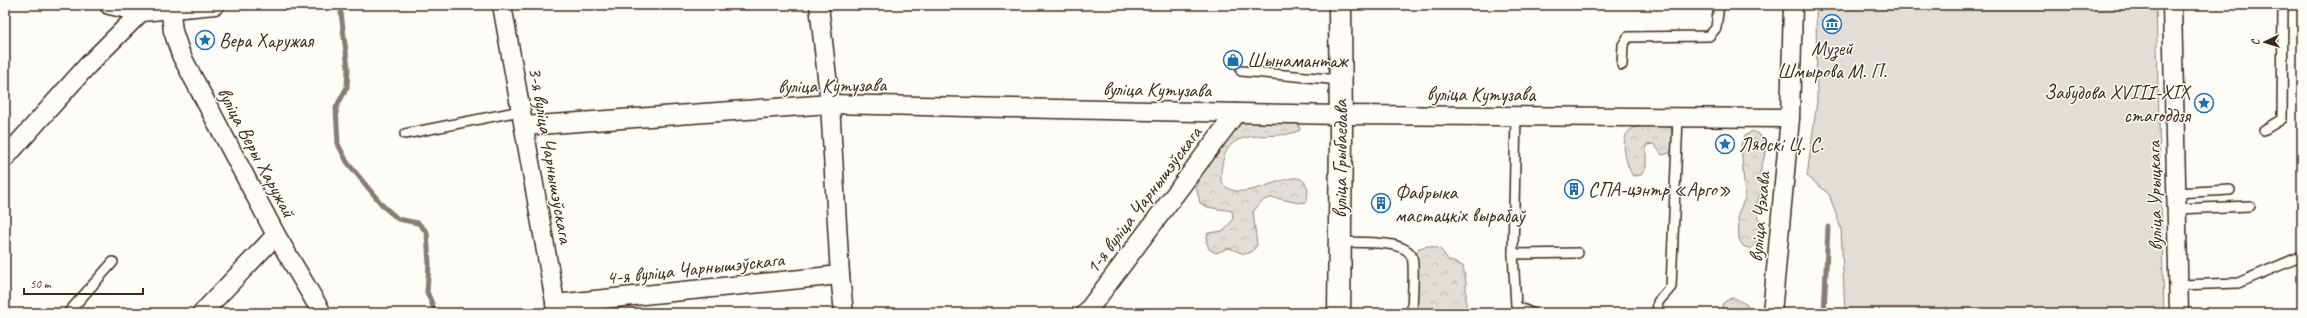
<svg xmlns="http://www.w3.org/2000/svg" width="2307" height="318" viewBox="0 0 2307 318" font-family="Caveat,sans-serif">
<defs>
<pattern id="forest-crowns" width="20" height="18" patternUnits="userSpaceOnUse"><rect width="20" height="18" fill="#e1ded7"/><path d="M2 6a3 3 0 1 1 6 0M12 15a3 3 0 1 1 6 0" fill="none" stroke="#c2bfb8"/></pattern>
</defs>
<rect width="100%" height="100%" fill="#fdfcf7"/>
<filter id="ink" filterUnits="userSpaceOnUse"><feTurbulence type="fractalNoise" baseFrequency=".025" numOctaves="2"/><feDisplacementMap in="SourceGraphic" scale="8" xChannelSelector="R" yChannelSelector="G"/><feConvolveMatrix kernelMatrix="1 2 1 2 8 2 1 2 1" color-interpolation-filters="sRGB"/></filter>
<g filter="url(#ink)">
<g fill="url(#forest-crowns)" stroke="#8e847a">
<path d="M1274,119l24,3 2,8c-26,14 -71,-9 -78,35 -1,7 -3,14 2,20 15,17 52,-6 70,-7 14,-1 16,14 12,24 -13,4 -30,-9 -42,-2 -4,3 -8,8 -11,12l4,33 -5,7 -8,2 -15,-6 -13,5 -7,-4 -3,-8 2,-8 16,-2 9,-12 -1,-8 -25,-4 -7,-4 -4,-16 5,-15 28,-41 13,-8z"/>
<path d="M1663,125l8,3 2,17 -3,8 -8,2 -8,-11 -8,1v23l-5,7 -8,1c-7,-10 -15,-41 -1,-47 8,-4 22,-3 31,-4z"/>
<path d="M1752,131l8,4 6,15 -6,23 2,16 -5,14 3,24 -4,16 -5,6 -8,-3 -4,-7 -1,-25 7,-16 -4,-54 4,-8z"/>
<path d="M1427,246c12,1 15,3 21,14l15,6 3,16v31h-48l-5,-50 6,-15z"/>
<path d="M1733,297l14,8 3,8h-30l3,-10z"/>
</g>
<path fill="#e1ded7" stroke="#8e847a" d="M1816,5h340l8,308h-319l-4,-84 -12,-35 -22,-18 10,-75z"/>
<g fill="none" stroke-linecap="round" stroke-linejoin="round">
<g stroke="#887d74" stroke-width="5">
<path d="M341,13l7,55 -1,19 -11,21 2,36 9,18 36,44 15,13 20,4 9,9 2,32 -2,28 9,21"/>
<path d="M1824,313l4,-86"/>
</g>
<defs>
<g id="lane">
<path d="M1622,65l1,-20 5,-8 81,-1 7,-8 3,-23"/>
<path d="M1241,71l99,9"/>
<path d="M1516,116l-3,138 3,52 15,7"/>
<path d="M2264,130l18,-11 1,-114"/>
<path d="M405,134l115,-23"/>
<path d="M2176,193l54,-3"/>
<path d="M2177,209l73,-3"/>
<path d="M1340,242c16,1 66,-3 72,15 3,10 0,43 0,56"/>
<path d="M1513,254l65,-1"/>
<path d="M2179,285l59,-2 64,-27"/>
<path d="M68,313l45,-51"/>
<path d="M1657,313l1,-11 13,-15 7,-169"/>
</g>
<g id="street">
<path d="M109,5l32,7 74,-7"/>
<path d="M170,5l3,26 8,24 95,180 46,78"/>
<path d="M502,5l55,308"/>
<path d="M819,5l11,99 10,171 4,38"/>
<path d="M2172,5l7,308"/>
<path d="M524,126l306,-22 510,11 450,3"/>
<path d="M5,158l83,-93 53,-53"/>
<path d="M555,304l285,-29"/>
<path d="M202,313l74,-78"/>
<path d="M1086,313l150,-200"/>
<path d="M1772,313l18,-195 3,-113"/>
</g>
<path id="secondary" d="M1339,313l2,-177 -1,-131"/>
</defs>
<use href="#lane" stroke="#3b2a1e" stroke-width="12"/>
<use href="#street" stroke="#3b2a1e" stroke-width="21"/>
<use href="#secondary" stroke="#3b2a1e" stroke-width="25"/>
<use href="#lane" stroke="#fdfcf7" stroke-width="9"/>
<use href="#street" stroke="#fdfcf7" stroke-width="18"/>
<use href="#secondary" stroke="#fdfcf7" stroke-width="22"/>
</g>
</g>
<defs>
<symbol id="museum-ring" viewBox="-11 -11 22 22"><circle r="9.5" fill="#fdfcf7" stroke="#1f6fb2" stroke-width="1.5"/><path d="M0-6L6-3V-2H-6V-3ZM-5-1h2V3h-2ZM-1-1h2V3h-2ZM3-1h2V3H3ZM-6 4H6V6H-6Z" fill="#1f6fb2"/></symbol>
<symbol id="sight-ring" viewBox="-11 -11 22 22"><circle r="9.5" fill="#fdfcf7" stroke="#1f6fb2" stroke-width="1.5"/><path d="M0-6L1.8-2.2L6-1.7L2.9 1.2L3.7 5.4L0 3.3L-3.7 5.4L-2.9 1.2L-6-1.7L-1.8-2.2Z" fill="#1f6fb2"/></symbol>
<symbol id="shop-ring" viewBox="-11 -11 22 22"><circle r="9.5" fill="#fdfcf7" stroke="#1f6fb2" stroke-width="1.5"/><path d="M-5-2.5h2.3a2.7 3.5 0 0 1 5.4 0H5L5.5 6h-11ZM-1.5-2.5h3a1.5 2.3 0 0 0-3 0Z" fill="#1f6fb2"/></symbol>
<symbol id="building-ring" viewBox="-11 -11 22 22"><circle r="9.5" fill="#fdfcf7" stroke="#1f6fb2" stroke-width="1.5"/><path d="M-4-6H4V6H1V3H-1V6H-4ZM-2.5-4.3h1.7v1.8h-1.7ZM.8-4.3h1.7v1.8H.8ZM-2.5-1h1.7V.8h-1.7ZM.8-1h1.7V.8H.8Z" fill="#1f6fb2"/></symbol>
</defs>
<g fill-rule="evenodd">
<use href="#museum-ring" x="1821" y="13" width="22" height="22"/>
<use href="#sight-ring" x="194" y="29" width="22" height="22"/>
<use href="#shop-ring" x="1222" y="49" width="22" height="22"/>
<use href="#sight-ring" x="2193" y="92" width="22" height="22"/>
<use href="#sight-ring" x="1714" y="133" width="22" height="22"/>
<use href="#building-ring" x="1563" y="178" width="22" height="22"/>
<use href="#building-ring" x="1370" y="192" width="22" height="22"/>
</g>
<g text-anchor="middle" stroke-width="3" stroke-linejoin="round" paint-order="stroke">
<g font-size="20" fill="#3b2a1e" stroke="#fdfcf7" text-anchor="start">
<text x="219" y="47">Вера Харужая</text>
<text x="1832" y="55" text-anchor="middle">Музей<tspan x="1832" dy="23">Шмырова М. П.</tspan></text>
<text x="1247" y="67">Шынамантаж</text>
<text x="2190" y="99" text-anchor="end">Забудова XVIII-XIX<tspan x="2190" dy="23">стагоддзя</tspan></text>
<text x="1739" y="151">Лядскі Ц. С.</text>
<text x="1588" y="196">СПА-цэнтр «Арго»</text>
<text x="1395" y="199">Фабрыка<tspan x="1395" dy="23">мастацкіх вырабаў</tspan></text>
</g>
<g font-size="20" fill="#3b2a1e" stroke="#fdfcf7">
<text transform="translate(832 85) rotate(-1)" y="7">вуліца Кутузава</text>
<text transform="translate(1157 89) rotate(1)" y="7">вуліца Кутузава</text>
<text x="1481" y="101">вуліца Кутузава</text>
<text transform="translate(257 152) rotate(62)" y="7">вуліца Веры Харужай</text>
<text transform="translate(551 155) rotate(80)" y="7">3-я вуліца Чарнышэўскага</text>
<text transform="translate(1340 159) rotate(-90)" y="7">вуліца Грыбаедава</text>
<text transform="translate(2154 196) rotate(-91)" y="7">вуліца Урыцкага</text>
<text transform="translate(1143 200) rotate(-53)" y="7">1-я вуліца Чарнышэўскага</text>
<text transform="translate(1759 217) rotate(-85)" y="7">вуліца Чэхава</text>
<text transform="translate(695 268) rotate(-6)" y="7">4-я вуліца Чарнышэўскага</text>
</g>
</g>
<rect width="2307" height="318" fill="none" stroke="#fdfcf7" stroke-width="20"/>
<rect x="10" y="10" width="2287" height="298" fill="none" stroke="#3b2a1e" stroke-width="1.5" filter="url(#ink)"/>
<g transform="translate(2265 42) rotate(266)" stroke="#fdfcf7" stroke-width="3" paint-order="stroke">
<path d="M0-3L7 15L0 10L-7 15Z" fill="#3b2a1e"/>
<text y="-6" font-size="11" font-weight="bold" text-anchor="middle" fill="#3b2a1e">С</text>
</g>
<path d="M24 288v6h119v-6" fill="none" stroke="#3b2a1e" stroke-width="2"/>
<text x="30" y="288" font-size="12" fill="#3b2a1e" stroke="#fdfcf7" stroke-width="3" paint-order="stroke">50 m</text>
</svg>
